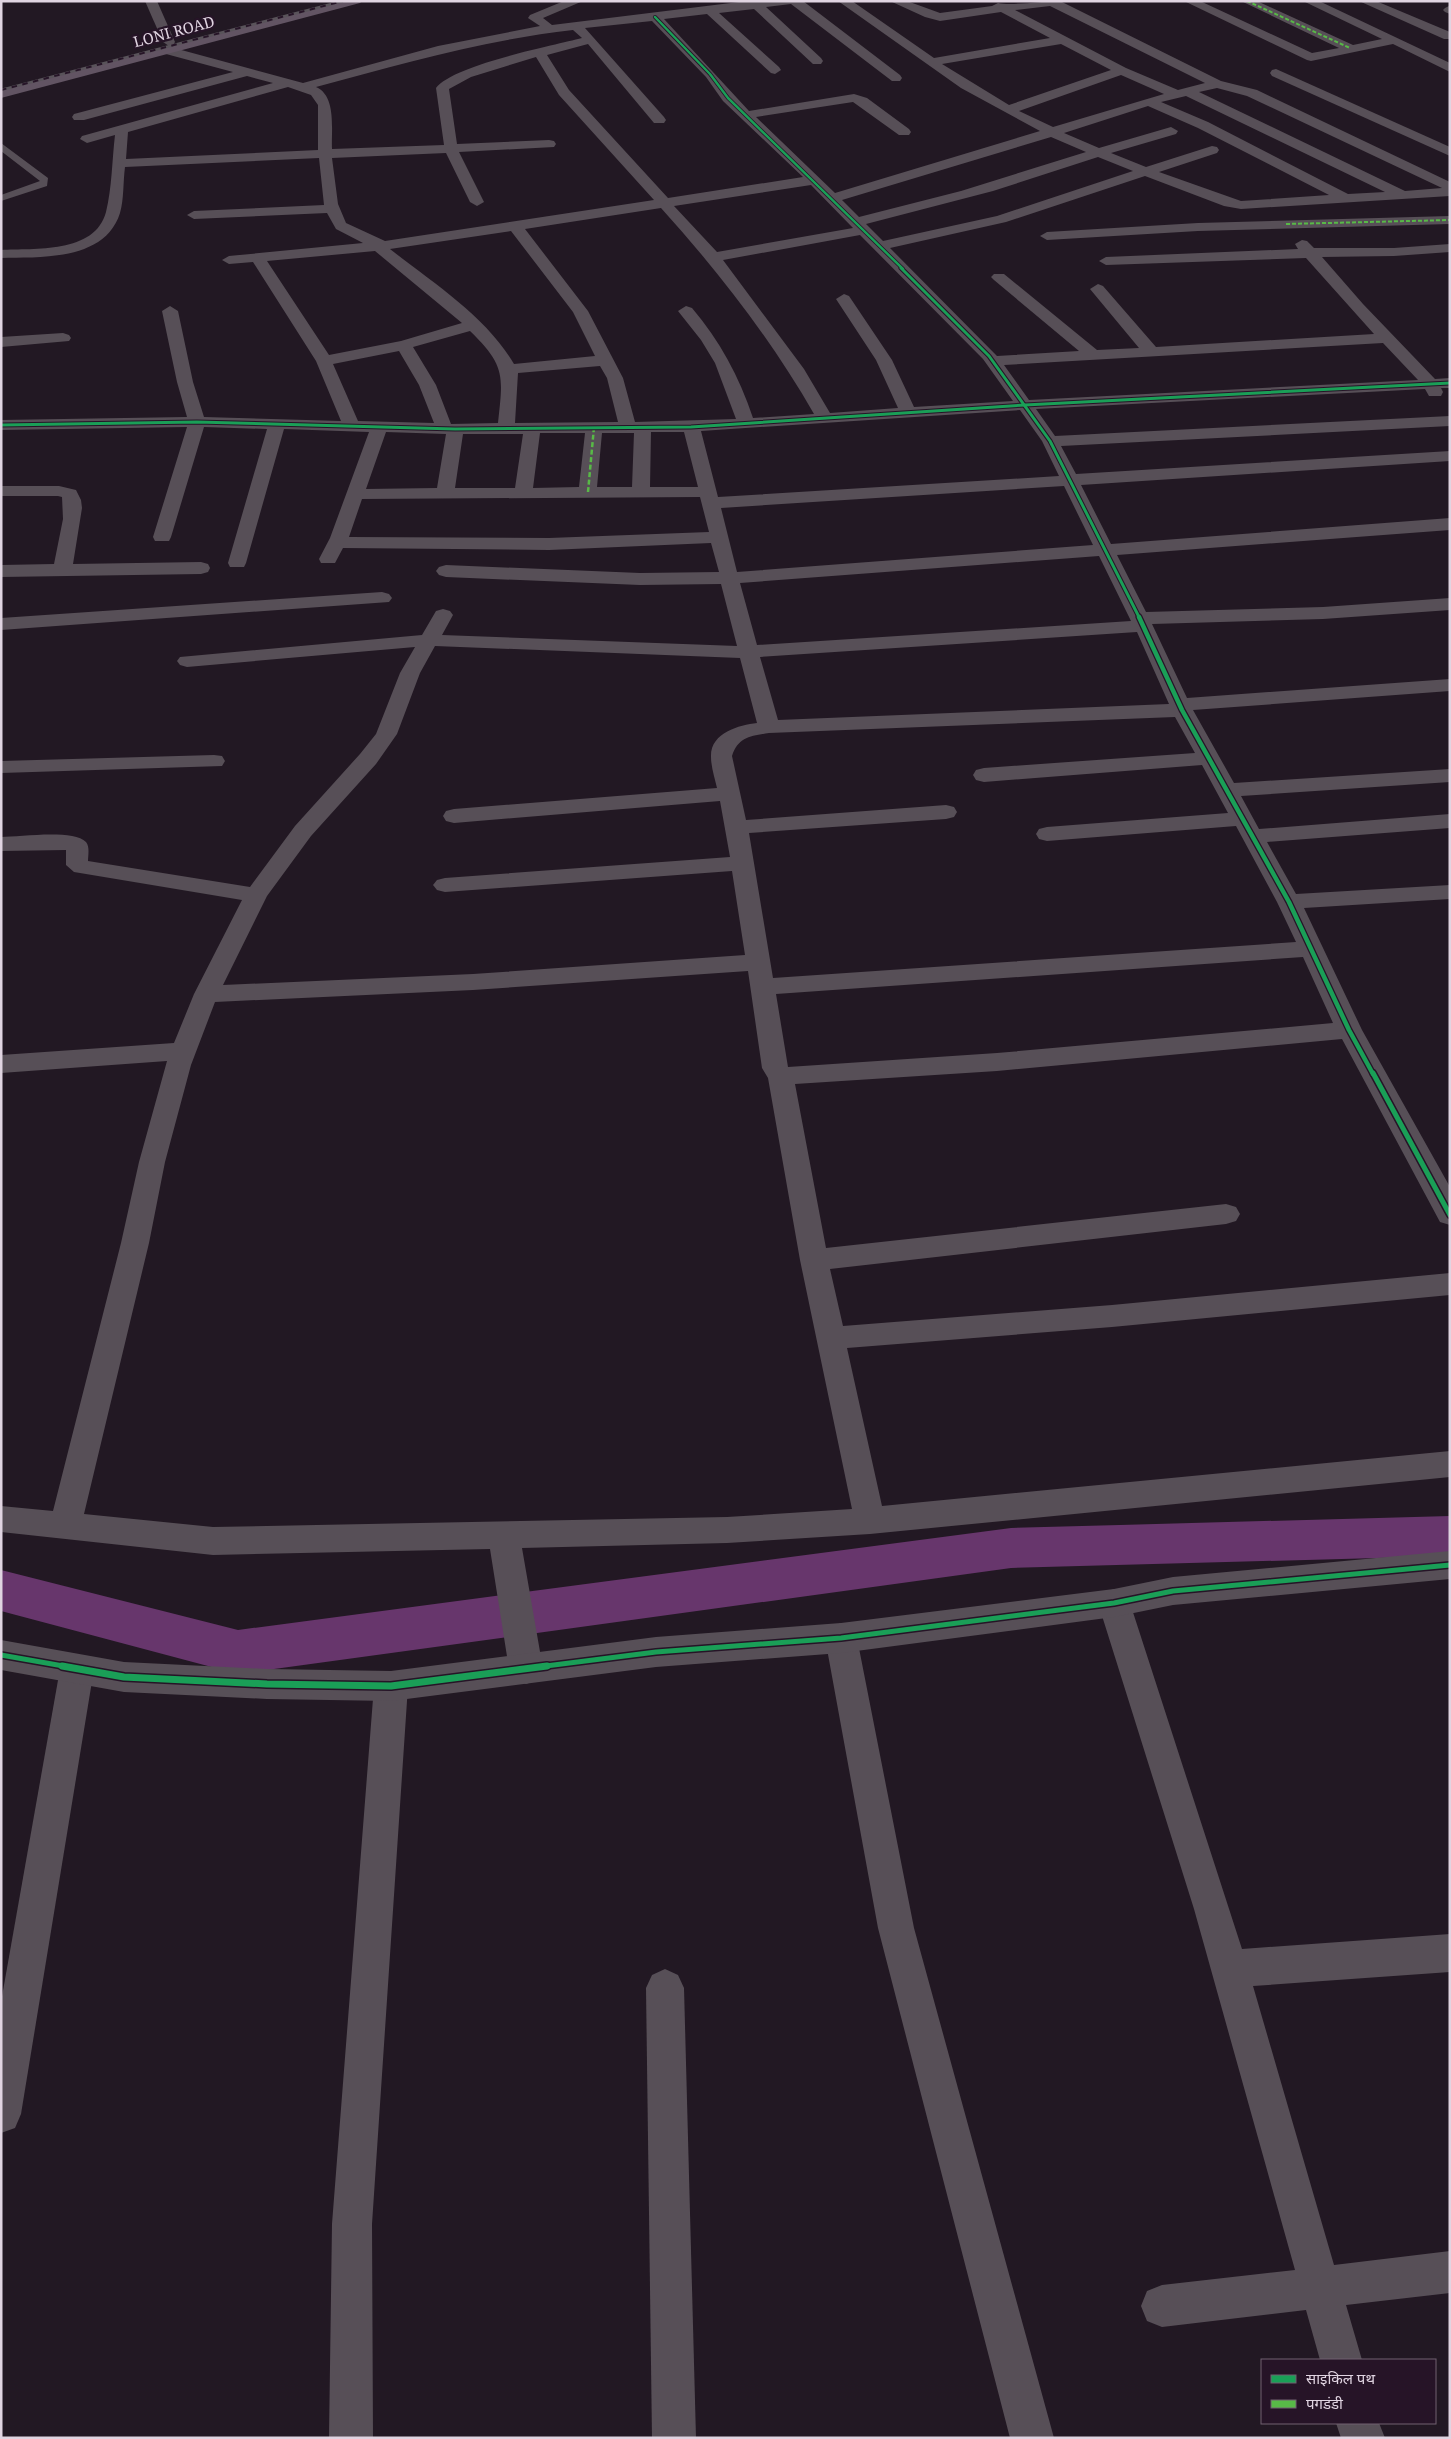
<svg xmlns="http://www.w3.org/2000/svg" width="1451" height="2439" viewBox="0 0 1451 2439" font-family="'Noto Serif','Noto Sans Devanagari',serif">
<rect width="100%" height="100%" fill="#221823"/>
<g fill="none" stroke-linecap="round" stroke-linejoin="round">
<path fill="#67366c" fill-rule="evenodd" d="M1450,1516v40l-439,12 -773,106 -237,-63v-41l237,60 773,-102z"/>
<path fill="#574f57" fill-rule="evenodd" d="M1,143l47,35 -1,8 -46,15v-6l39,-14 -39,-30z"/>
<g fill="#574f57" fill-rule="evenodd">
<path d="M145,1h12l18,41 -2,3 -4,1 -6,-4z"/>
<path d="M564,1h19l-40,17 9,7 195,-24h56l97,74 2,3 -2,3h-8l-101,-77 -25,3 55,51 2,3 -2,3h-8l-59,-55 -35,4 60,54 2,3 -6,4 -4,-1 -64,-59 -43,5 85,92 105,-17 13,4 42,31 2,3 -2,3h-10l-46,-33 -97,15 79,76 205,-62 -79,-43 -123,-87h14l82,57 116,-20 -49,-26 -61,9 -15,-4 -35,-16h17l33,12 52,-7 6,-3c14,3 44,-2 62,-2l161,80 36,9 193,92v14l-209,13 -17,-3 -79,-30 -139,46 -116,26 107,108 82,-5 -85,-71 -3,-3 3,-3h10l93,76 42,-2 -49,-59 8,-5 5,2 53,61 218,-13 -68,-76 -200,7 -7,-4 7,-4 192,-8 -3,-5 7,-4 5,1 7,7h80l56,-4v8l-56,4 -72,1 41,47 72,75 15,-1v10h-9l2,4 -2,4h-12l-4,-7 -389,20 19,27 395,-20v10l-389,20 15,28 374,-23v10l-369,24 30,59 339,-26v12l-333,25 29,57 177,-5 127,-9v12l-127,9 -171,5 35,74 263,-19v12l-257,19 41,73 216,-14v13l-209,14 18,33 191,-15v14l-183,14 29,52 154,-9v14l-146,9 58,122 88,157v38l-10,-3 -98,-183 -345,32 -202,13 31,164 400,-44 10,3 4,7 -4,7 -10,3 -396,45 13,57 269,-21 338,-32v22l-338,32 -265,21 35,158 568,-55v26l-580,57 -143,9 -205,5 21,121 -5,11 -12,4 -12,-4 -5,-11 -19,-120 -277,6 -212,-23v-26l52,5 68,-268 18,-81 28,-101 -166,12v-18l173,-12 20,-49 48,-94 -168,-28 -8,-7v-15l-65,1v-14c19,0 72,-8 85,5 4,5 2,13 2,19l162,26 45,-61 65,-72 16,-20 24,-61 15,-26 -228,20 -7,-2 -3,-4 3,-4 242,-22 14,-24 7,-2 7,2 3,4 -11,20 295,11 -16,-62 -81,1 -194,-8 -7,-2 -3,-4 3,-4 7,-2 194,8 79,-1 -8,-29 -162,7 -206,-2 -8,15h-14l-2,-4 11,-21 39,-106 -85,-3 -38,134 -2,4h-14l-2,-4 39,-134 -63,-2 -33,110 -2,4h-14l-2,-4 34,-110 -186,3v-10l186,-3 -10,-35 -15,-71 8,-5 8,5 15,71 11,35 137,4 -25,-60 -63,-99 -24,2 -7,-4 7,-4 134,-13 -27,-14 -9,-16 -133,6 -7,-4 7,-4 130,-6 -5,-47 -194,9c-2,15 -1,32 -5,46 -15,48 -79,44 -119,45v-8c33,-2 94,4 105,-38 6,-24 6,-52 9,-77l-28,8 -7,-4 2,-3 191,-53 -26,-7 -163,44h-10l-2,-3 2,-3 159,-42 -67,-18 -2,-3 2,-3h8l129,35 135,-37 102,-20 -12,-8 2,-3zM1050,6l155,77 -27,7 -52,-22 -111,-58zM652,21l54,56 17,24 80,76 -135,21 -99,-108 -22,-35 41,-11 66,79h10l2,-3 -2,-3 -79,-89zM573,30l9,8c-31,8 -129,27 -146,50l8,57 -112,4c-1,-18 5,-53 -16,-62 85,-23 169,-47 257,-57zM1061,44l50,26 -102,35 -67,-41zM536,57l23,38 95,105 -269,41 -39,-18 -8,-19 -6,-46 114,-5 24,49 7,4 7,-4 -25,-50 95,-5 2,-3 -2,-3 -5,-1 -92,4 -8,-55 22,-12zM1121,75l43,19 -111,33 -34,-16zM288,87l23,8 7,10v45l-192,9 2,-27zM1217,88l30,8 195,92 -37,3 -206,-99zM1186,96l199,96 -37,2 -140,-72 -47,-20zM1148,106l50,22 131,67 -88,6 -82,-29 58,-19 2,-3 -2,-3 -5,-1 -66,21 -35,-14 65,-19 2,-3 -7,-4 -72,21 -35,-15zM1051,137l35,15 -125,39 -102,26 -17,-17zM1098,157l35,14 -136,45 -114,25 -17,-17 127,-33zM811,185l42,43 -136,24 -43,-46zM661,208c57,63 110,131 153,206l-61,4c-14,-42 -33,-77 -61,-110l-6,-2 -8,5 23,29 14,23 21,56 -101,3 -12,-44 -35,-67 -63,-82zM511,231l62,81 22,44 -81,8c-28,-48 -81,-81 -124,-115zM860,235l123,124 30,42 -99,6 -22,-47 -43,-64 -5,-2 -8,5 40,61 22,48 -68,5 -26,-44 -81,-109zM375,251l87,72 -61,18 -72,14 -62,-94zM470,331c36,35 33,45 28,92l-47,1 -15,-39 -23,-38zM1383,343l35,37 -389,20 -25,-35zM399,351l20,34 15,38 -76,-2 -25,-57zM600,366l7,12 11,44 -103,1 3,-50zM1020,410l22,31 17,35 -341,21 -17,-66zM386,432l60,2 -9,54 -71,1zM651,432h33l14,55h-48zM540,433h45l-6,54 -46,1zM602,433h32l-2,54h-35zM463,434h60l-8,54h-60zM1064,486l29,59 -356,27 -16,-64zM700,497l9,35 -160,6 -200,-1 13,-38zM1099,556l32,65 -374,24 -17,-62zM1137,632l32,72 -391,16 -18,-63zM435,646l305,12 17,65c-18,2 -47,10 -46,34 0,10 4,22 6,31l-263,21 -8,2 -3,5 3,5 8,2 266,-22 10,56 -285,21 -8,2 -4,5 4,5 8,2 287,-21 13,84 -272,19 -250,11 44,-89 44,-60 65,-72 21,-30 23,-61zM1175,717l20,36 -211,15 -8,2 -3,5 3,5 8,2 218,-17 26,48 -181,14 -8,2 -3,5 3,5 8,2 189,-15 41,76 19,40 -523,36 -24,-145 197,-14 8,-2 3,-5 -3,-5 -8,-2 -200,15 -14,-64c6,-19 19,-20 37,-23zM1303,957l30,66 -336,30 -209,14 -12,-73zM748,971l14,97 6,10 32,182 52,249 -125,8 -514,10 -129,-13 65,-271 16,-81 26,-97 24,-63 258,-12z"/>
<path d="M1184,1h16l112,52 27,-5 -98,-47h16l96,44 29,-6 -79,-38h16l131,62v9l-57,-28 -82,17 -4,-1z"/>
<path d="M1359,1h17l74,31v7h-6z"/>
<path d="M1449,6l1,8 -5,-2 -2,-2 2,-2z"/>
<path d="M1276,69l174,78v9l-178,-80 -2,-3 2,-3z"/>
<path d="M1450,216v8l-252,7 -151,9 -7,-4 7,-4 151,-9z"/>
<path d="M63,333l6,2 2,3 -2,3 -68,6v-10z"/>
<path d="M1,486h58l17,4 5,10 1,8 -9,56 128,-2 7,2 2,4 -2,4 -7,2 -200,3v-12l53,-1 9,-45 -1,-22 -4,-1h-57z"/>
<path d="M382,592l7,2 3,4 -3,4 -388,28v-12z"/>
<path d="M214,755l8,1 3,5 -3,5 -221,7v-12z"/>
<path d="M1114,1589l11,4 5,10 112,346 208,-15v38l-197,14 81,279 116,-14v42l-104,12 16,55h-42l-14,-50 -144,17 -15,-6 -6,-15 6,-15 15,-6 133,-15 -101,-361 -96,-306 5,-10z"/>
<path d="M841,1623l12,5 4,10 57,290 140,510h-44l-132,-510 -53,-290 4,-10z"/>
<path d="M77,1654l12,4 5,11 -73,445 -6,14 -14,5v-131l59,-333 5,-11z"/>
<path d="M391,1671l12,4 5,11 -36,538 1,214h-44l3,-214 42,-538 5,-11z"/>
<path d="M665,1969l13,6 6,13 12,450h-44l-6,-450 6,-13z"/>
<path d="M1336,2423h43l6,15h-44z"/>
</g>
<path fill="#574f57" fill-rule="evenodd" d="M1450,1551v28l-277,26 -59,12 -273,36 -185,14 -265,34 -124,-2 -143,-7 -123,-22v-30l123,22 143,7 124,2 265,-34 185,-14 273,-34 59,-12z"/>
<path fill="#625463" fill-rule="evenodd" d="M342,1h20l-2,2 -359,95v-8z"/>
<defs>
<path id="rail" d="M1,90l342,-89"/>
</defs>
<use href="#rail" stroke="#59535a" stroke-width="2.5"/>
<use href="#rail" stroke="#261427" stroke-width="2" stroke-dasharray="5.5" stroke-linecap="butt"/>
<g stroke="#58b947" stroke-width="2" stroke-dasharray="4 2" stroke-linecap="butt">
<path d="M1247,1l103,47"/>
<path d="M1286,224l164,-4"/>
</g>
<path stroke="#58b947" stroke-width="2.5" stroke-dasharray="5 2.5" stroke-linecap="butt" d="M588,492l6,-65"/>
<defs>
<path id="cycleway-far4" d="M655,17l55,57 18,24 175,171"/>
<g id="cycleway-far3">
<path d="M901,268l88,88 61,85 90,178"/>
<path d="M1,425l196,-3 258,7 236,-2 334,-22 425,-22"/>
</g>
<path id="cycleway-far2" d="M1139,617l43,93 107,192 60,128 24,44"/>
<g id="cycleway-far1">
<path d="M1373,1073l77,142"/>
<path d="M1,1655l68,12"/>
<path d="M538,1667l118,-15 185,-14 273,-35 59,-12 277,-26"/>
</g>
<path id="cycleway" d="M62,1666l62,11 143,7 124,2 156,-20"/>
</defs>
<use href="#cycleway-far4" stroke="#261427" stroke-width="4"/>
<use href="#cycleway-far3" stroke="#261427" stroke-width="5"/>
<use href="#cycleway-far2" stroke="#261427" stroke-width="7"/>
<use href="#cycleway-far1" stroke="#261427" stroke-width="8"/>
<use href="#cycleway" stroke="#261427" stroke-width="10"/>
<use href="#cycleway-far4" stroke="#1a9f57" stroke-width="2.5"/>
<use href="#cycleway-far3" stroke="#1a9f57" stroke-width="3"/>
<use href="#cycleway-far2" stroke="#1a9f57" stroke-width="4.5"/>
<use href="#cycleway-far1" stroke="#1a9f57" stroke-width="5"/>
<use href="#cycleway" stroke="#1a9f57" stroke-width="7"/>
</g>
<g text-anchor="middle" stroke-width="4.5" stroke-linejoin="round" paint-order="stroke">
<g font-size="15" fill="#e0d4e1" stroke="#261427">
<text transform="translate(174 32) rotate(-15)" y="5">LONI ROAD</text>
</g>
</g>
<rect width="1451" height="2439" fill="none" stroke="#e0d4e1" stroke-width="5"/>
<rect x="1261" y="2359" width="175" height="65" fill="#261427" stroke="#706171"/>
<rect x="1271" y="2375" width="25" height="8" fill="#1a9f57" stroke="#706171"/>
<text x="1306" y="2384" font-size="15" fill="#e0d4e1">साइकिल पथ</text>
<rect x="1271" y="2400" width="25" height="8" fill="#58b947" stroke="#706171"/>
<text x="1306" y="2409" font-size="15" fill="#e0d4e1">पगडंडी</text>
</svg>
